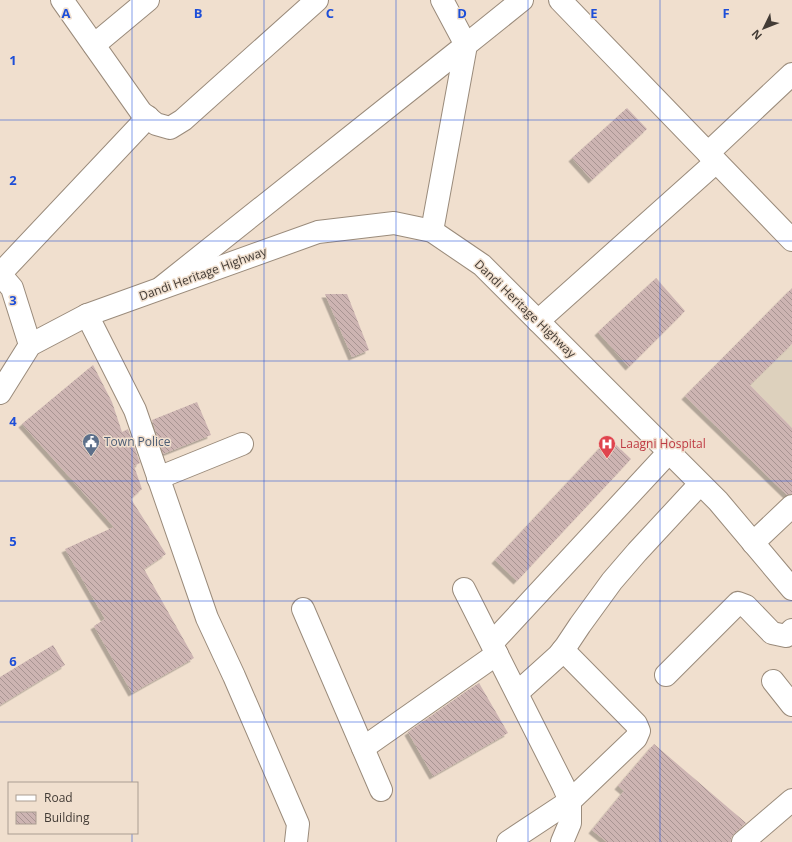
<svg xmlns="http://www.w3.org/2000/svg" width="792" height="842" viewBox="0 0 792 842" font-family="'Open Sans',sans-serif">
<defs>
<pattern id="building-back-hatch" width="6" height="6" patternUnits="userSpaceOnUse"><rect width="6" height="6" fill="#cdb4b2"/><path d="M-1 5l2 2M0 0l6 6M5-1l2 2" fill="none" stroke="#a89492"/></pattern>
<filter id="shadow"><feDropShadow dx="-3.5" dy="3.5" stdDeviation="0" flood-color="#0004"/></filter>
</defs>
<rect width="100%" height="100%" fill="#f0dfce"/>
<path fill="#ddd1bd" d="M792,344v84l-42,-43z"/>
<g fill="url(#building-back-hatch)" filter="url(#shadow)">
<path d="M627,108l20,21 -55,51 -20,-22z"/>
<path d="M656,278l29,33 -56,56 -31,-35z"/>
<path d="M792,288v56l-42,41 42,43v66l-5,1 -102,-99z"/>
<path d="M325,294h22l22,56 -17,7z"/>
<path d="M93,365l19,37 10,30 6,-3 12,34 -6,3 8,23 -11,10 35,55 -22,15 50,89 -62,35 -38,-67 11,-7 -40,-70 49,-22 -92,-103z"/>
<path d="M197,402l14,33 -48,19 -11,-34z"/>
<path d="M609,438l22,21 -114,122 -22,-21z"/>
<path d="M53,645l12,20 -65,40v-28z"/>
<path d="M479,683l29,50 -75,43 -25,-44 60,-42z"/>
<path d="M654,744l92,79 -11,10 -4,5v4h-124l-15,-12 32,-39 -6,-5z"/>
</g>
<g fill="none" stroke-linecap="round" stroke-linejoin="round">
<defs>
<g id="minor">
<path d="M62,0l79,112 15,12 14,4 13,-8 134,-120"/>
<path d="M560,0l232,240"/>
<path d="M94,45l54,-45"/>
<path d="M708,153l84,-79"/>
<path d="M0,274l148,-157"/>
<path d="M0,274l12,14 18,57"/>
<path d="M162,287l304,-242"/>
<path d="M87,315l48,95 72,208 27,58 64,148 -2,18"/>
<path d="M538,321l178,-159"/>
<path d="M158,478l84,-34"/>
<path d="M753,543l39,-37"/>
<path d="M464,589l99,196 7,16v22l-8,19"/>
<path d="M303,609l78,181"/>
<path d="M492,643l177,-191"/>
<path d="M666,675l72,-72 8,3 26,27 14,3 6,-6"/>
<path d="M773,681l19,24"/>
<path d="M517,693l41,-37 8,-10 14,-21 32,-44 25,-29 63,-68"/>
<path d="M363,748l134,-94"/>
<path d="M508,842l62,-41 66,-63 3,-7 -3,-7 -73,-74"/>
<path d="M743,842l49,-42"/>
</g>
<g id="major">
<path d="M442,0l24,45"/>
<path d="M432,231l34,-186 56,-45"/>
</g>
<path id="highway" d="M0,393l30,-48 57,-30 231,-83 76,-9 38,8 50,34 236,236 74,88"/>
</defs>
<use href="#minor" stroke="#9a8b7b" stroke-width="24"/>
<use href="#major" stroke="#9a8b7b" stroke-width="24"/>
<use href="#highway" stroke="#9a8b7b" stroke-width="24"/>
<use href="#minor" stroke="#fff" stroke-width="22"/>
<use href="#major" stroke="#fff" stroke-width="22"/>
<use href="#highway" stroke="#fff" stroke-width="22"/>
</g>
<path fill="none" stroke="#1d4ed8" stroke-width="1" stroke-opacity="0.55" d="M132,0v783M264,0v842M396,0v842M528,0v842M660,0v842M0,120h792M0,241h792M0,361h792M0,481h792M0,601h792M0,722h792M132,833v9"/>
<defs>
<symbol id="civic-pin" viewBox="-11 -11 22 30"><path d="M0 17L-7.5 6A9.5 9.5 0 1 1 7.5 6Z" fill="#5c6f8a" stroke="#f0dfce"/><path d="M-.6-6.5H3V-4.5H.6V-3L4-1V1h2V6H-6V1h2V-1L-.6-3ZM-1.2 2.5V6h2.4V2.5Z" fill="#fff"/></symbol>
<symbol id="hospital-pin" viewBox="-11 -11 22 30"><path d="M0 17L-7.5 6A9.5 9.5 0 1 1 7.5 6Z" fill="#e0444e" stroke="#f0dfce"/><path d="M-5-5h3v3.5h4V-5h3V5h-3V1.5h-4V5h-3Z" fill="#fff"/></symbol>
</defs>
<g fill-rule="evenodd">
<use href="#civic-pin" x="81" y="432" width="20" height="27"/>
<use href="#hospital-pin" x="597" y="434" width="20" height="27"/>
</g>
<g text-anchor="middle" stroke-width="3" stroke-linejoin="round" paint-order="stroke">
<g font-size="12" fill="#423b35" stroke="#f0dfce">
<text transform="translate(203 274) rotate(-20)" y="4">Dandi Heritage Highway</text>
<text transform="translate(525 309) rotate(44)" y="4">Dandi Heritage Highway</text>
</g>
<g font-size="12" fill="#4e5e75" stroke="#f0dfce" text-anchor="start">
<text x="104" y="446">Town Police</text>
</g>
<g font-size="12" fill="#be3a42" stroke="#f0dfce" text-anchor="start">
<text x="620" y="448">Laagni Hospital</text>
</g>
</g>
<g font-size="13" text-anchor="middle" font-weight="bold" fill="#1d4ed8" stroke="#f0dfce" stroke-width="3" stroke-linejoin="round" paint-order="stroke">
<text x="66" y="18">A</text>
<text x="198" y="18">B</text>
<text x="330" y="18">C</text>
<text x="462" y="18">D</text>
<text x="594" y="18">E</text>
<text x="726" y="18">F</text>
<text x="13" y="65">1</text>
<text x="13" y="185">2</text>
<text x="13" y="305">3</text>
<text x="13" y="426">4</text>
<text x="13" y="546">5</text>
<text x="13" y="666">6</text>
</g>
<rect x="8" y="782" width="130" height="52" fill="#f0dfce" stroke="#aa9d91"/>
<rect x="16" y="795" width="20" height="6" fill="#ffffff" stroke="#aa9d91"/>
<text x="44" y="802" font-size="12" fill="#423b35">Road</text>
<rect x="16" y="812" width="20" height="12" fill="url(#building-back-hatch)" stroke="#aa9d91"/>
<text x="44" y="822" font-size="12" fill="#423b35">Building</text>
<g transform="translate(764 28) rotate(227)" stroke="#f0dfce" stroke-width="3" paint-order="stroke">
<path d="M0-3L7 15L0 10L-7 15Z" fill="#423b35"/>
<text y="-6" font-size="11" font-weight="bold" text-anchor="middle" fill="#423b35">N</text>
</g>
</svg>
